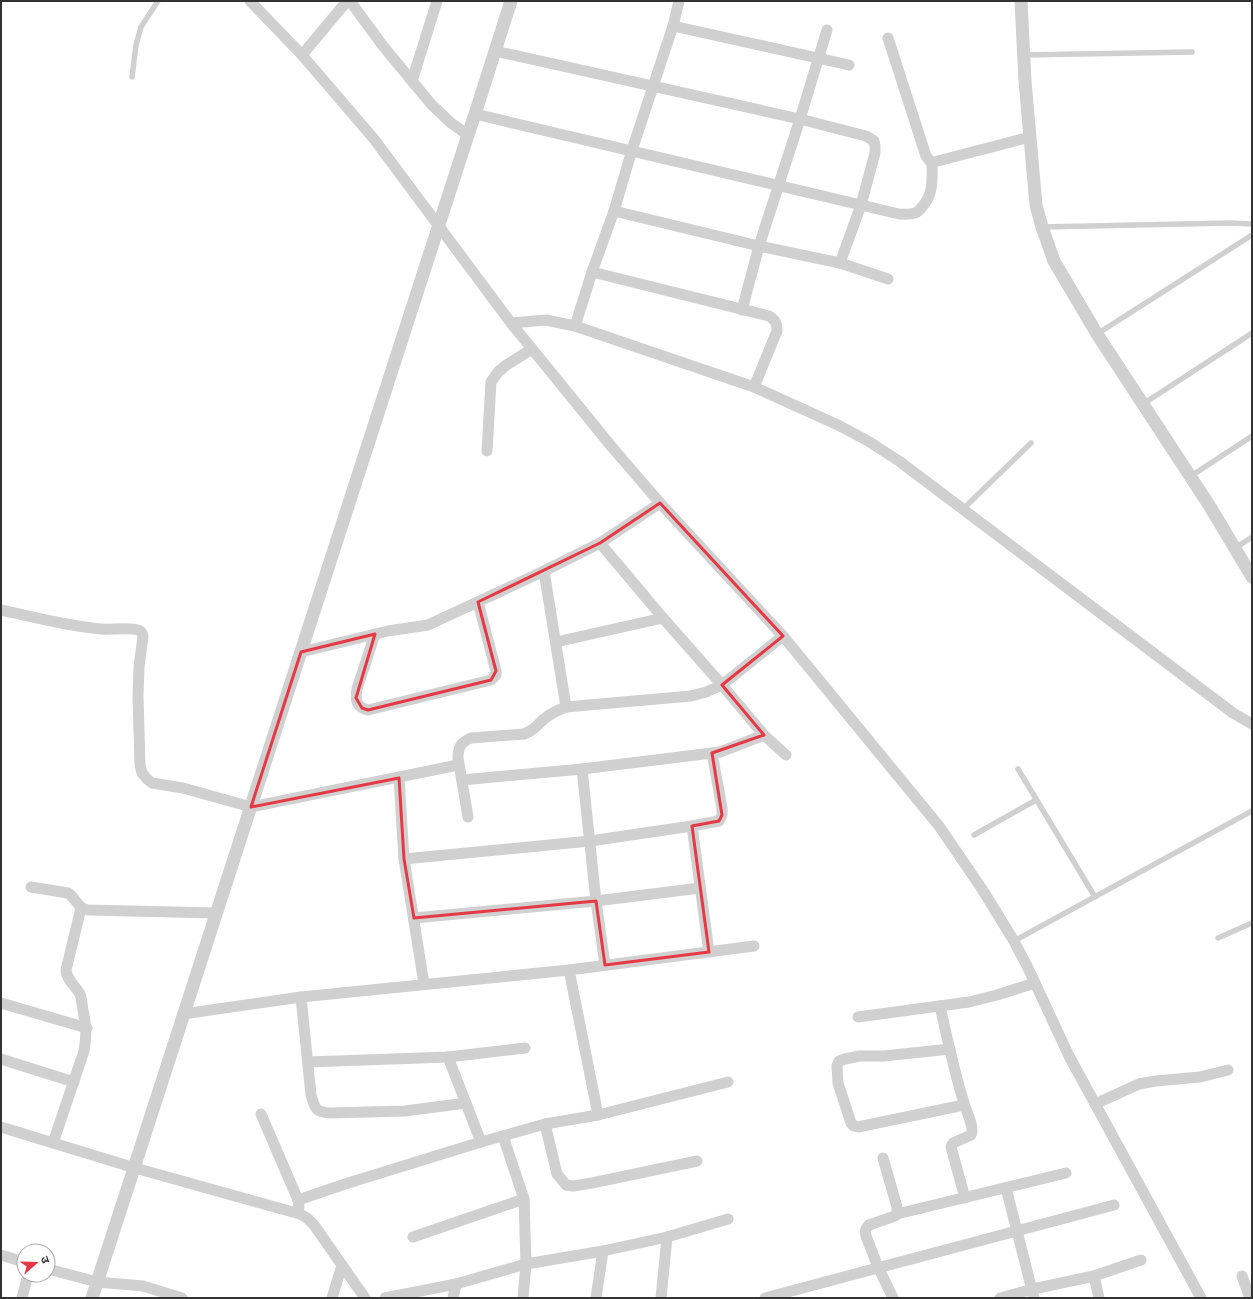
<svg xmlns="http://www.w3.org/2000/svg" width="1253" height="1299" viewBox="0 0 1253 1299" font-family="'DejaVu Sans','Noto Sans Devanagari',sans-serif">
<rect width="100%" height="100%" fill="#fff"/>
<g fill="none" stroke-linecap="round" stroke-linejoin="round">
<g stroke="#d0d0d0" stroke-width="5.5">
<path d="M1024,55l168,-3"/>
<path d="M132,77l4,-32 5,-18 17,-26"/>
<path d="M1042,227l188,-4 22,1"/>
<path d="M1097,334l155,-99"/>
<path d="M1143,404l109,-71"/>
<path d="M1191,476l61,-40"/>
<path d="M962,510l69,-67"/>
<path d="M1235,548l17,-11"/>
<path d="M1018,769l77,128"/>
<path d="M974,835l62,-35"/>
<path d="M1218,938l34,-15"/>
<path d="M1014,941l238,-130"/>
</g>
<g stroke="#d0d0d0" stroke-width="11">
<path d="M250,1l52,54 72,84 137,184 100,123 49,57 123,133 156,190 43,63 32,52 14,27 41,88 132,242"/>
<path d="M350,1l33,45 48,58 20,19 17,12"/>
<path d="M673,26l176,39"/>
<path d="M888,38l38,118 4,5 4,1 96,-25"/>
<path d="M495,51l305,68 54,14 12,3 8,5 1,5v7l-14,52 -21,58"/>
<path d="M302,55l45,-54"/>
<path d="M412,81l25,-80"/>
<path d="M475,114l424,100c5,0 11,1 16,-1 3,-1 5,-3 7,-6 12,-13 10,-28 10,-45"/>
<path d="M614,211l145,35 81,17 48,16"/>
<path d="M592,272l177,44c7,4 8,8 8,15l-23,56"/>
<path d="M742,310l17,-64 41,-127 27,-89"/>
<path d="M511,323l35,-3 29,6 179,61 84,38 30,16 31,20 334,252 19,11"/>
<path d="M575,326l17,-54 22,-61 18,-61 41,-124 6,-25"/>
<path d="M487,451l4,-69 7,-10 7,-6 27,-17"/>
<path d="M600,543l63,75 59,67 42,50 22,20"/>
<path d="M1,610c33,7 66,16 100,19 7,1 34,-2 39,2 2,1 2,3 3,5l-4,31 -1,29 2,69 2,8 5,6 5,4 31,5 68,19 207,-42"/>
<path d="M375,634l-18,55c-2,11 -1,18 11,21l123,-30 5,-5v-4l-18,-69"/>
<path d="M556,642l107,-24"/>
<path d="M301,652l87,-21 40,-6 116,-54"/>
<path d="M566,707l-22,-136 56,-28 60,-40"/>
<path d="M582,769l14,132 9,64"/>
<path d="M399,778l5,81 20,125"/>
<path d="M462,780l120,-11 130,-16 8,-1 44,-17"/>
<path d="M468,817l-10,-59c0,-11 3,-16 13,-20l53,-4c11,-4 12,-8 20,-15 7,-6 14,-9 22,-12l125,-11 15,-4 16,-7 61,-49"/>
<path d="M404,859l186,-18 102,-15"/>
<path d="M31,887l37,6c8,5 10,16 20,17l128,3"/>
<path d="M414,918l182,-17 104,-13"/>
<path d="M709,952l-17,-126 27,-5 3,-6v-7l-10,-55"/>
<path d="M569,970l29,145"/>
<path d="M301,997l10,98c4,13 4,17 19,18l75,-2 61,-8"/>
<path d="M1,1003l86,25"/>
<path d="M940,1006c7,32 14,65 24,97 2,8 11,25 7,32l-18,8 -2,4 14,51"/>
<path d="M183,1014l118,-17 268,-27 185,-24"/>
<path d="M858,1017l111,-15 28,-7 38,-12"/>
<path d="M950,1049l-66,7h-24l-15,3 -6,2 -2,5 1,17 13,40 3,3 4,1 106,-22"/>
<path d="M448,1057l33,85"/>
<path d="M1,1059l73,23"/>
<path d="M308,1062l140,-5 77,-9"/>
<path d="M1095,1104l44,-20 17,-3 44,-4 28,-7"/>
<path d="M261,1114l37,86 1,7"/>
<path d="M545,1124l12,50 9,11 7,1 19,-3 105,-22"/>
<path d="M1,1127l134,41 165,46 7,4 7,7 51,73"/>
<path d="M503,1136l21,63 2,65 -3,34"/>
<path d="M53,1143l31,-92c3,-17 2,-25 -1,-41 -1,-5 -1,-11 -3,-16 -5,-9 -13,-13 -14,-24l15,-62"/>
<path d="M883,1158l14,49v7l-2,2 -26,9c-4,4 -4,6 -3,11l12,31 15,31"/>
<path d="M1006,1188l28,110"/>
<path d="M298,1200l47,-16 136,-42 64,-18 53,-9 130,-33"/>
<path d="M897,1214l169,-41"/>
<path d="M413,1237l111,-38"/>
<path d="M1,1255l23,7"/>
<path d="M48,1269l49,13 46,4 39,12"/>
<path d="M1094,1276l5,22"/>
<path d="M1242,1276l8,22"/>
<path d="M22,1298l6,-23"/>
<path d="M332,1298l10,-33"/>
<path d="M385,1298l71,-14 70,-20 77,-13 64,-14 61,-18"/>
<path d="M453,1298l3,-14"/>
<path d="M596,1298l7,-47"/>
<path d="M661,1298l6,-61"/>
<path d="M765,1298l349,-93"/>
<path d="M1000,1298l33,-9 61,-13 47,-16"/>
</g>
<g stroke="#d0d0d0" stroke-width="13">
<path d="M1021,1l4,80 11,124 6,22 12,34 43,73 112,171 43,72"/>
<path d="M92,1298l376,-1163 7,-21 36,-113"/>
</g>
</g>
<path fill="none" stroke="#e63946" stroke-width="3" stroke-linejoin="round" d="M660,503l123,133 -61,49 42,50 -52,18 10,62 -3,6 -27,5 17,126 -104,13 -9,-64 -182,17 -10,-59 -5,-81 -148,29 50,-155 74,-18 -19,64 6,10 6,2 123,-30 5,-9 -18,-69 122,-59z"/>
<rect width="1253" height="1299" fill="none" stroke="#333333" stroke-width="4"/>
<g transform="translate(36 1263) rotate(70)"><circle r="19" fill="#ffffff" stroke="#adadad"/>
<path d="M0-3L7 15L0 10L-7 15Z" fill="#e63946"/>
<text y="-6" font-size="11" font-weight="bold" text-anchor="middle" fill="#333333">उ</text>
</g>
</svg>
